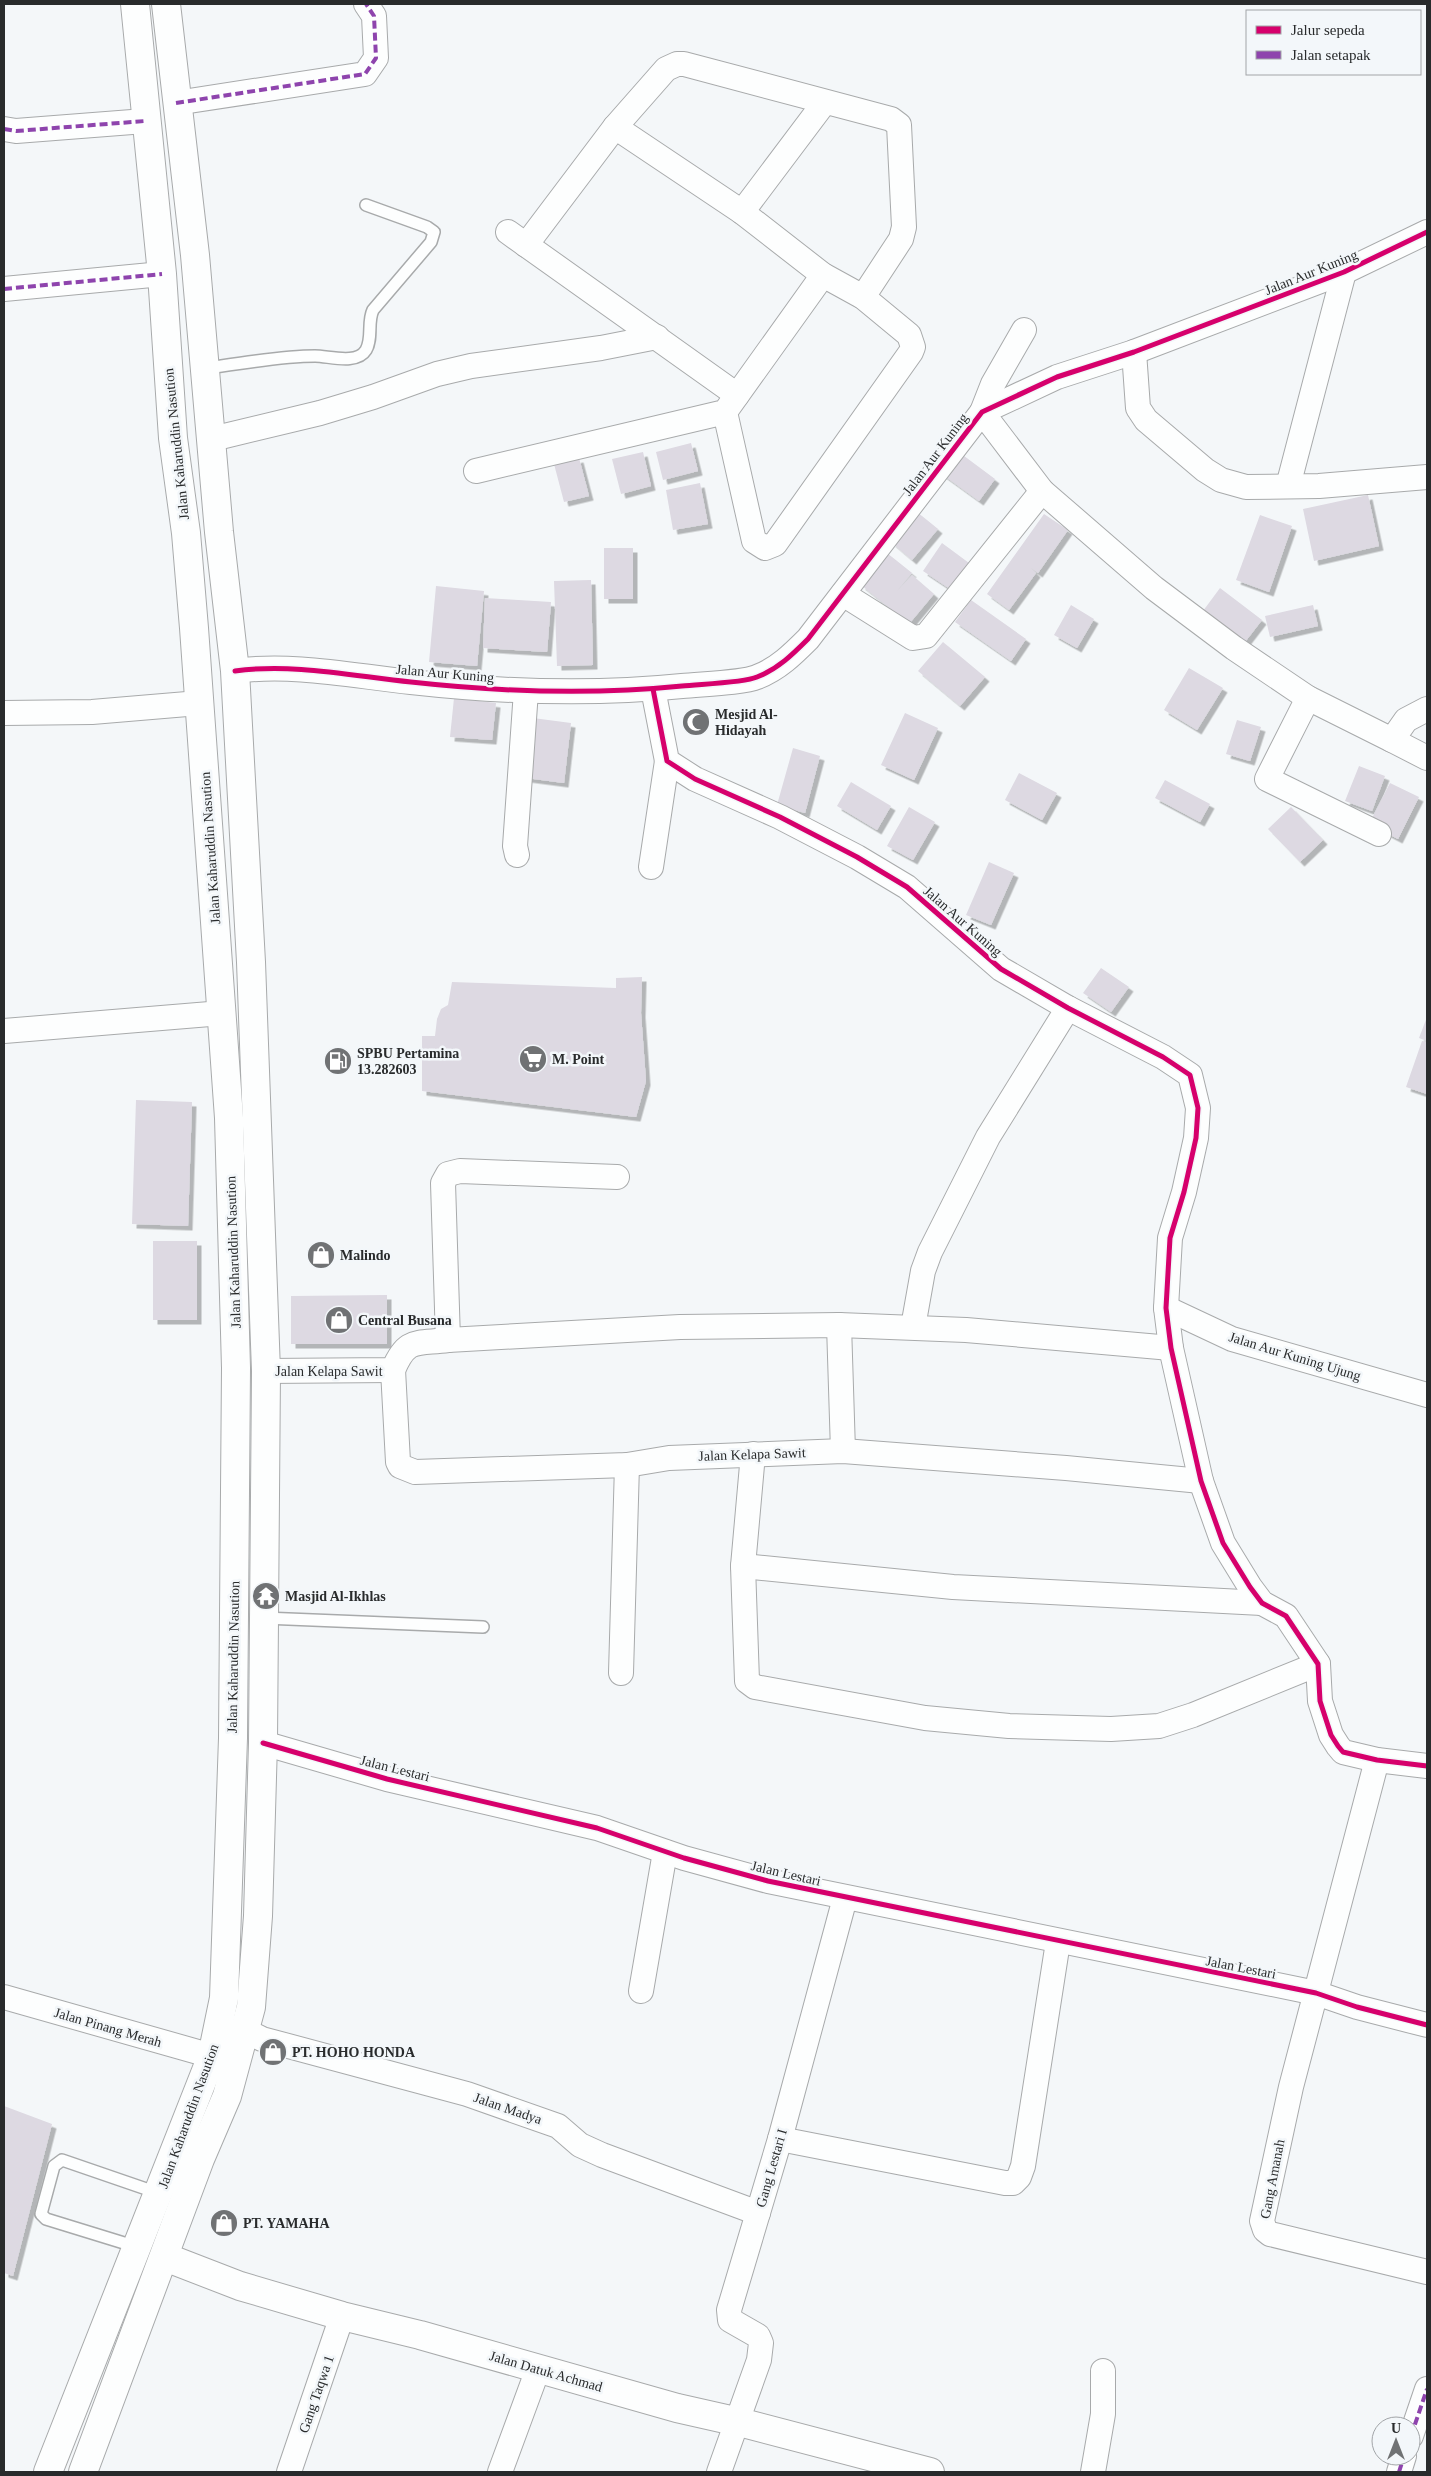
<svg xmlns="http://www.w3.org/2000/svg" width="1431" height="2476" viewBox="0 0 1431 2476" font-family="'Times New Roman',serif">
<defs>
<filter id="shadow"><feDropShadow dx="4.5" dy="4.5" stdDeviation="0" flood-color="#0004"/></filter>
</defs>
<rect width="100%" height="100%" fill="#f4f7f9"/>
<g fill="#ddd9e2" filter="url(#shadow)">
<path d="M691,443l7,28 -35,9 -7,-28z"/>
<path d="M956,450l39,29 -16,22 -40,-29z"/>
<path d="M643,452l8,34 -30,8 -9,-35z"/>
<path d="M579,458l10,38 -25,6 -10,-38z"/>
<path d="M700,483l8,41 -35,6 -7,-40z"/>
<path d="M1368,495l11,51 -65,15 -11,-52z"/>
<path d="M917,512l21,17 -26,31 -21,-18z"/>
<path d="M1044,514l24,16 -30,43 -7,-5 5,5 -27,37 -22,-16z"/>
<path d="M1260,515l32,11 -23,66 -33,-12z"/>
<path d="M942,543l27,20 -19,26 -27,-18z"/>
<rect x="604" y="548" width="29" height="51"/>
<path d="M887,553l25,20 -15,18 15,-16 22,19 -25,30 -48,-39z"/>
<path d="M591,580l2,85 -36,1 -3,-85z"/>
<path d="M436,586l48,5 -7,75 -48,-4z"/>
<path d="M1220,588l42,32 -17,22 -42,-31z"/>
<path d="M485,598l66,4 -4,50 -64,-4z"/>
<path d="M971,600l55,39 -15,22 -56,-39z"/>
<path d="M1071,605l23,14 -17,29 -23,-13z"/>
<path d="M1313,605l5,21 -48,11 -5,-21z"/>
<path d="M943,642l42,35 -25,29 -42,-35z"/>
<path d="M1189,668l34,20 -26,42 -33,-20z"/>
<path d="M454,698l42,5 -4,37 -42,-3z"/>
<path d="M905,713l33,15 -24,52 -33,-15z"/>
<path d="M533,718l38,5 -7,60 -38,-5z"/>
<path d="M1237,720l24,7 -11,34 -24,-7z"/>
<path d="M793,748l27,8 -15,57 -28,-8z"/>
<path d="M1359,766l26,10 -13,35 -27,-10z"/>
<path d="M1019,773l38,20 -15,27 -37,-20z"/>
<path d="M1165,780l45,24 -10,18 -45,-24z"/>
<path d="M851,782l40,24 -14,24 -40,-24z"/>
<path d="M1390,783l29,14 -21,42 -29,-15z"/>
<path d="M909,807l26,15 -22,38 -26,-14z"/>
<path d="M1291,807l32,33 -23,22 -32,-33z"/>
<path d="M989,862l25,11 -23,52 -25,-10z"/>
<path d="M1101,968l28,19 -18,25 -28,-19z"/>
<path d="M642,977l-1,36 5,68 -10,36 -214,-26v-55h13l2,-17 4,-10 7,-4 4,-23 164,6v-10z"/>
<path d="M1427,1017v24l-8,-3z"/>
<path d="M1422,1041l5,1v52l-21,-7z"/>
<path d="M136,1100l56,2 -4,124 -56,-2z"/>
<rect x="153" y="1241" width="44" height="79"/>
<path d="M387,1295v49h-96v-48z"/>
<path d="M4,2106l48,18 -39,152 -9,-3z"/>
</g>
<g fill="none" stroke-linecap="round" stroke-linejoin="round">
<defs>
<g id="lane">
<path d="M205,368c36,-4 74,-12 110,-12 14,0 42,9 51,-6 7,-12 1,-28 7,-40l58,-68 3,-10 -7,-5 -61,-22"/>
<path d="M264,1618l219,9"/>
<path d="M137,2247l-91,-28 -5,-5 13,-48 8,-6 96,33"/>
</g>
<g id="street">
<path d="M176,103l189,-29 11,-16 -2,-42 -8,-12"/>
<path d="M615,127l127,85 81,63 40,22 46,38 4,12 -2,5 -136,192 -10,4 -11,-7 -29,-129"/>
<path d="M4,129l12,2 129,-10"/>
<path d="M742,212l82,-109"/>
<path d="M508,232l229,163"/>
<path d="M526,245l89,-118 51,-58 11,-5h7l207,55 8,6 5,102 -3,12 -38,58"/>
<path d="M4,289l158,-15"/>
<path d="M1024,330l-31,54 -11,28 60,79 112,97 80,60 74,50 84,42 14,-20 21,-11"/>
<path d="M1134,352l4,56 8,12 59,50 16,10 25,7 73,-1 108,-9"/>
<path d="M212,439l108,-26 53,-16 64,-23 34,-8 130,-18 56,-11"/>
<path d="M476,471l249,-59 98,-137"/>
<path d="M1288,486l56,-214"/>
<path d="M843,594l70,44 13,-2 116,-145"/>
<path d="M235,671c58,-8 118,5 176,11 90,10 182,13 271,4 18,-2 61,-3 75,-9 21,-8 36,-23 51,-38l174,-227 75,-35 77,-25 210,-80 83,-40"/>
<path d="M653,689l14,72 28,18 85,38 77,40 50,30 94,82 67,39 95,49 27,18 8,33 -2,30 -12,54 -14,46 -4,70 5,40 30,133 22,62 27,44 12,16 24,13 32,48 2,37 11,34 7,11 5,6 34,8 50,6"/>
<path d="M1308,698l-41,81 112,55"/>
<path d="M4,713l88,-1 107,-9"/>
<path d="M1392,740l35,18"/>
<path d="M517,855l-2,-9 11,-155"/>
<path d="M651,867l16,-106"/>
<path d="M4,1031l218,-18"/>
<path d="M1166,1308l66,31 195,56"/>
<path d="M839,1325l4,126"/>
<path d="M913,1327l10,-56 7,-19 58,-115 80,-129"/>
<path d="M448,1340l-5,-157 5,-9 12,-3 157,6"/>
<path d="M393,1370l5,92 2,4 15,6 212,-7 42,-7 174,-7 223,17 135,13"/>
<path d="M266,1371l127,-1c14,-33 23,-26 55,-30l232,-13 159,-2 127,5 205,18"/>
<path d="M753,1454l-10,112 4,115 8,6 170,31 84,8 102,3 48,-3 34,-11 125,-51"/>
<path d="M743,1566l210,21 309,16"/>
<path d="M621,1673l6,-208"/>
<path d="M263,1743l124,36 210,49 87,30 84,23 548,112 41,14 70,18"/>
<path d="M1377,1760l-86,327 -29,134 3,9 5,4 157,38"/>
<path d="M641,1991l24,-139"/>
<path d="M4,1997l208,59"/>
<path d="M246,2031l16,8 205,55 91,32 22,19 22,10 156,58"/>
<path d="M780,2139l225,44h8l6,-6 4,-11 35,-224"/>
<path d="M1411,2436l16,-47"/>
<path d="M289,2472l53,-156"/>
<path d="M500,2472l38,-103"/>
<path d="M719,2472l40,-112 2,-17 -3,-7 -28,-16 -1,-10 51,-171 65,-241"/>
<path d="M1093,2472l10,-58v-43"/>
<path d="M1399,2472l5,-16"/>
</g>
<path id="secondary" d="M165,2257l75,29 102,30 78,19 257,73 62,14 191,50"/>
<g id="highway">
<path d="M48,2472l164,-416 12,-58 9,-260 3,-370 -7,-250 -35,-490 -8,-95 -13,-95 -11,-164 -27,-270"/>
<path d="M83,2472l117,-313 27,-63 24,-89 7,-91 5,-173 3,-372 -15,-409 -16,-291 -16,-139 -24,-277 -29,-251"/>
</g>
</defs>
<use href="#lane" stroke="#a8aaab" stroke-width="14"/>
<use href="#street" stroke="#a8aaab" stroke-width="26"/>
<use href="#secondary" stroke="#a8aaab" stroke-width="30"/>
<use href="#highway" stroke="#a8aaab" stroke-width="30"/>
<use href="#lane" stroke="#fdfefe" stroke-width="11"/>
<use href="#street" stroke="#fdfefe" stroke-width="24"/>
<use href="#secondary" stroke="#fdfefe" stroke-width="28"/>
<use href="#highway" stroke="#fdfefe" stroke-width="28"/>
<g stroke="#8e44ad" stroke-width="4" stroke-dasharray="8 4" stroke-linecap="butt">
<path d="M176,103l189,-29 11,-16 -2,-42 -8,-12"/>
<path d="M4,129l12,2 129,-10"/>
<path d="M4,289l158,-15"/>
<path d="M1411,2436l16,-47"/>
<path d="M1399,2472l5,-16"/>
</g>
<defs>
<g id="cycleway">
<path d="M235,671c58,-8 118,5 176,11 90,10 182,13 271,4 18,-2 61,-3 75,-9 21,-8 36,-23 51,-38l174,-227 75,-35 77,-25 210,-80 83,-40"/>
<path d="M653,689l14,72 28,18 85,38 77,40 50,30 94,82 67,39 95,49 27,18 8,33 -2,30 -12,54 -14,46 -4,70 5,40 30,133 22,62 27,44 12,16 24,13 32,48 2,37 11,34 7,11 5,6 34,8 50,6"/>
<path d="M263,1743l124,36 210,49 87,30 84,23 548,112 41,14 70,18"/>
</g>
</defs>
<use href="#cycleway" stroke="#f3f7fa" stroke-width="8"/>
<use href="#cycleway" stroke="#d6006c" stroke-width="5"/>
</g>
<defs>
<symbol id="mosque-disc" viewBox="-11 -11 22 22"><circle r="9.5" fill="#707274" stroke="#f3f7fa"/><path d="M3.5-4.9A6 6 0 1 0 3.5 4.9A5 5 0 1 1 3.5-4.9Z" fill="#fff"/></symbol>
<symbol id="supermarket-disc" viewBox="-11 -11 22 22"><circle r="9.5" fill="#707274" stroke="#f3f7fa"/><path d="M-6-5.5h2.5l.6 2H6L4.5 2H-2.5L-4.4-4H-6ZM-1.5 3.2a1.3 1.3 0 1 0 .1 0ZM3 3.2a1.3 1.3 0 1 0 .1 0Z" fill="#fff"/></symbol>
<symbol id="fuel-disc" viewBox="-11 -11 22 22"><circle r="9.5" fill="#707274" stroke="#f3f7fa"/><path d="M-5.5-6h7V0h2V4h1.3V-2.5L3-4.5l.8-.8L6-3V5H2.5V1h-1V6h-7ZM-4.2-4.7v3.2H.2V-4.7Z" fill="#fff"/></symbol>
<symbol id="shop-disc" viewBox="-11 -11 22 22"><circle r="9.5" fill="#707274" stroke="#f3f7fa"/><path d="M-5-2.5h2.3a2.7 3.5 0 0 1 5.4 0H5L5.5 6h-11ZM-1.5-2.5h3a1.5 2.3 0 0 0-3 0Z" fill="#fff"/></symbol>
<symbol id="temple-disc" viewBox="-11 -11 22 22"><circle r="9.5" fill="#707274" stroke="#f3f7fa"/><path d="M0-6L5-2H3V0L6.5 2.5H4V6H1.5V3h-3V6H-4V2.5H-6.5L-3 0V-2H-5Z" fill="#fff"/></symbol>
</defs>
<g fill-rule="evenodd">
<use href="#mosque-disc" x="680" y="706" width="32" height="32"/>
<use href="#supermarket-disc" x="517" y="1043" width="32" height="32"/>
<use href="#fuel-disc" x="322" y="1045" width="32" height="32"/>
<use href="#shop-disc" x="305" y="1239" width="32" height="32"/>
<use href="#shop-disc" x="323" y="1304" width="32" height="32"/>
<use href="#temple-disc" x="250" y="1580" width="32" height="32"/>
<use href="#shop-disc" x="257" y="2036" width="32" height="32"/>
<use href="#shop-disc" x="208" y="2207" width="32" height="32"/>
</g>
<g text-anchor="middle" stroke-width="5" stroke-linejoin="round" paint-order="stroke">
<g font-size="14" fill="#292b2c" stroke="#f3f7fa">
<text transform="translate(1311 272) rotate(-22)" y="5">Jalan Aur Kuning</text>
<text transform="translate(176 444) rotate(-96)" y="5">Jalan Kaharuddin Nasution</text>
<text transform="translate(935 454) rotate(-53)" y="5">Jalan Aur Kuning</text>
<text transform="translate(445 673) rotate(5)" y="5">Jalan Aur Kuning</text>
<text transform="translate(210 848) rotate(-94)" y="5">Jalan Kaharuddin Nasution</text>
<text transform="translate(963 921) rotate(41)" y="5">Jalan Aur Kuning</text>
<text transform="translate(233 1252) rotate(-92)" y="5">Jalan Kaharuddin Nasution</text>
<text transform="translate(1295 1356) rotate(17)" y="5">Jalan Aur Kuning Ujung</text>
<text x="329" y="1376">Jalan Kelapa Sawit</text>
<text transform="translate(752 1454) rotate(-2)" y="5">Jalan Kelapa Sawit</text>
<text transform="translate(233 1657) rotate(-89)" y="5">Jalan Kaharuddin Nasution</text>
<text transform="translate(395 1768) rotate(14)" y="5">Jalan Lestari</text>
<text transform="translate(786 1873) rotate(13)" y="5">Jalan Lestari</text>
<text transform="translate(1241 1967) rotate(11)" y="5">Jalan Lestari</text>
<text transform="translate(108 2027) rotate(16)" y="5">Jalan Pinang Merah</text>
<text transform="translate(508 2108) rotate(19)" y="5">Jalan Madya</text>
<text transform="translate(188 2116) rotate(-70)" y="5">Jalan Kaharuddin Nasution</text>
<text transform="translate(771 2168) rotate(-74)" y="5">Gang Lestari I</text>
<text transform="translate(1272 2179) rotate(-79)" y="5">Gang Amanah</text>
<text transform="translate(546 2371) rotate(16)" y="5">Jalan Datuk Achmad</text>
<text transform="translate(316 2394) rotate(-71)" y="5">Gang Taqwa 1</text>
</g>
<g font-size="14" font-weight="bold" fill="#292b2c" stroke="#f3f7fa" text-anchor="start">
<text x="715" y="719">Mesjid Al-<tspan x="715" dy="16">Hidayah</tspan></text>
<text x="357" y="1058">SPBU Pertamina<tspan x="357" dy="16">13.282603</tspan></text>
<text x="552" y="1064">M. Point</text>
<text x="340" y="1260">Malindo</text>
<text x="358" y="1325">Central Busana</text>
<text x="285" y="1601">Masjid Al-Ikhlas</text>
<text x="292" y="2057">PT. HOHO HONDA</text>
<text x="243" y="2228">PT. YAMAHA</text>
</g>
</g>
<rect width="1431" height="2476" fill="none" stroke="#292b2c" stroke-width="10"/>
<rect x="1246" y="10" width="175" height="65" fill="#f3f7fa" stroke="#a2a5a8"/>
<rect x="1256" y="26" width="25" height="8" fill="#d6006c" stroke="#a2a5a8"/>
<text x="1291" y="35" font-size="15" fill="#292b2c">Jalur sepeda</text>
<rect x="1256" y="51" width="25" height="8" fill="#8e44ad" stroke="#a2a5a8"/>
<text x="1291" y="60" font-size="15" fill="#292b2c">Jalan setapak</text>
<g transform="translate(1396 2441)"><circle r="24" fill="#f3f7fa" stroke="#a2a5a8"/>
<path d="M0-4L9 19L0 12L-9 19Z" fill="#707274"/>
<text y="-8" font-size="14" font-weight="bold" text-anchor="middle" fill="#292b2c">U</text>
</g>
</svg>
